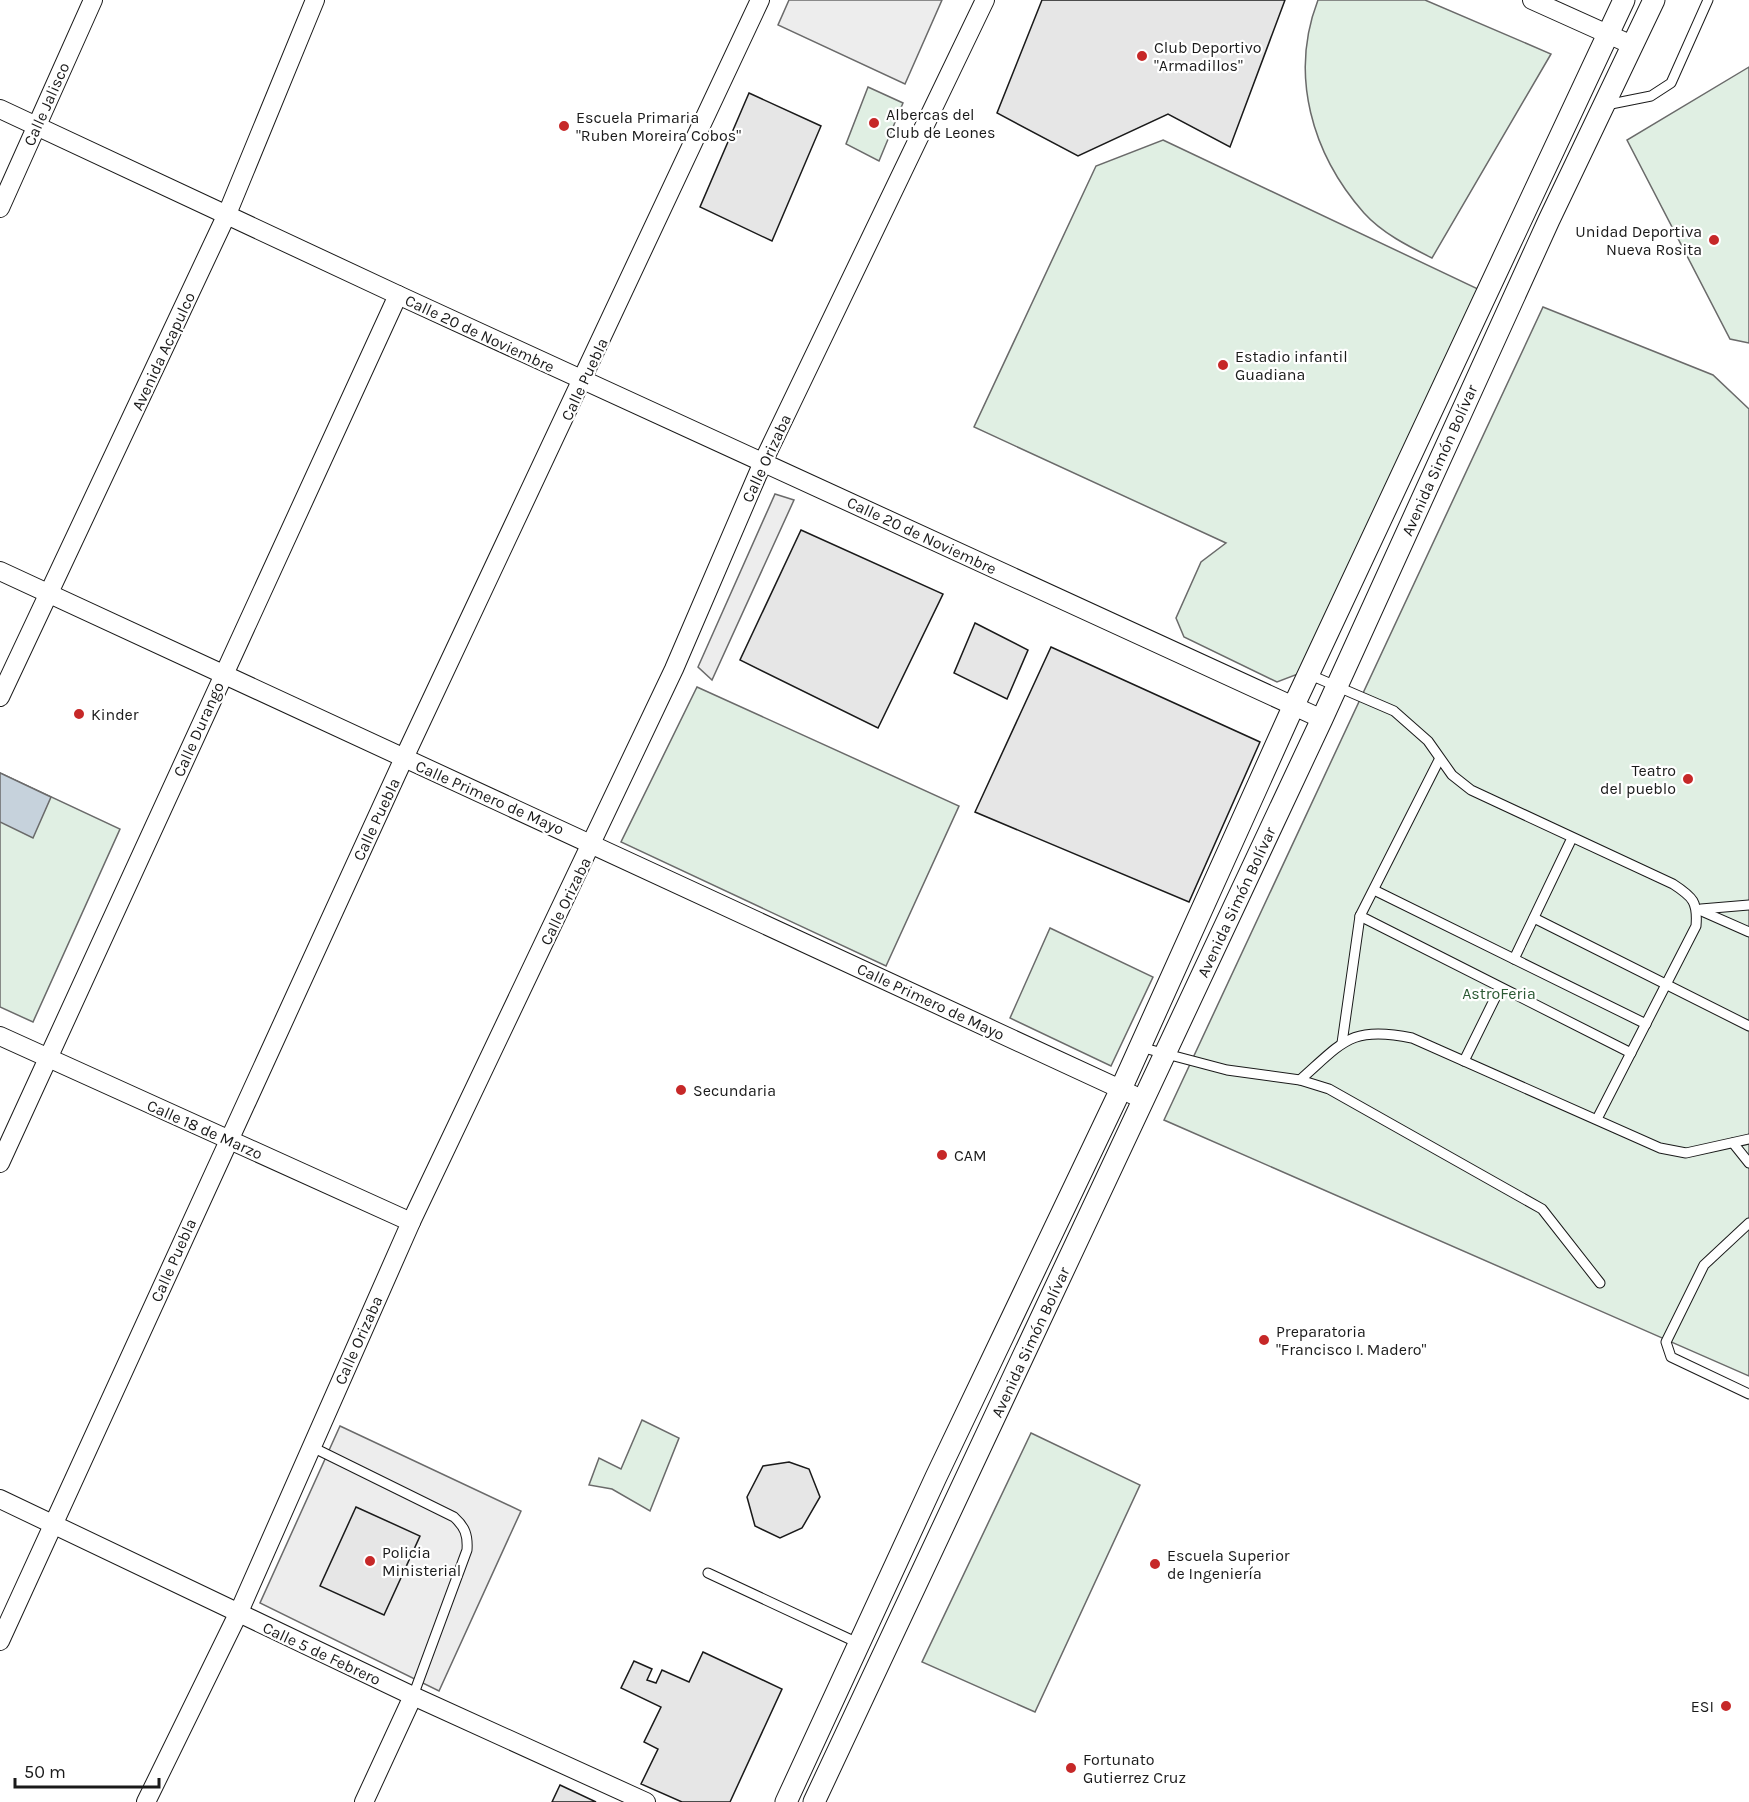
<svg xmlns="http://www.w3.org/2000/svg" width="1749" height="1802" viewBox="0 0 1749 1802" font-family="Karla,sans-serif">
<rect width="100%" height="100%" fill="#fff"/>
<g fill="#e0efe3" stroke="#6a6a6a" stroke-width="1.5">
<path d="M1318,0h107l126,54 -119,204c-24,-12 -50,-25 -68,-45 -52,-59 -75,-138 -46,-213z"/>
<path d="M1749,67v276l-19,-4 -103,-199z"/>
<path d="M868,87l35,16 -24,58 -33,-17z"/>
<path d="M1163,140l315,149 -180,385 -21,8 -93,-45 -8,-19 25,-56 25,-19 -252,-116 122,-261z"/>
<path d="M1543,307l170,68 36,34v967l-585,-256z"/>
<path d="M697,687l262,119 -73,160 -265,-124z"/>
<path d="M0,773l120,56 -87,193 -33,-15z"/>
<path d="M1050,928l103,49 -42,89 -101,-48z"/>
<path d="M642,1420l37,18 -29,73 -38,-22 -23,-4 10,-27 22,11z"/>
<path d="M1031,1433l109,52 -105,227 -113,-50z"/>
</g>
<g fill="#ededed" stroke="#6a6a6a" stroke-width="1.5">
<path d="M789,0h153l-37,84 -127,-59z"/>
<path d="M775,494l19,6 -82,180 -14,-13z"/>
<path d="M340,1426l181,85 -82,180 -179,-88z"/>
</g>
<path fill="#c6d2dc" stroke="#6a6a6a" stroke-width="1.5" d="M0,773l51,24 -18,41 -33,-16z"/>
<g fill="#e6e6e6" stroke="#1a1a1a" stroke-width="1.5">
<path d="M1042,0h243l-55,147 -62,-33 -90,42 -81,-43z"/>
<path d="M749,93l72,33 -49,115 -72,-34z"/>
<path d="M801,530l142,64 -65,134 -138,-68z"/>
<path d="M975,623l53,27 -21,49 -53,-26z"/>
<path d="M1051,647l209,95 -71,160 -214,-90z"/>
<path d="M789,1462l20,7 11,28 -18,31 -22,10 -25,-12 -8,-29 16,-31z"/>
<path d="M356,1507l64,29 -36,79 -64,-29z"/>
<path d="M703,1652l79,37 -52,113h-48l-41,-18 17,-35 -14,-7 17,-35 -40,-19 13,-27 18,8 -5,11 9,3 6,-13 27,12z"/>
<path d="M560,1785l36,17h-44z"/>
</g>
<g fill="none" stroke-linecap="round" stroke-linejoin="round">
<defs>
<g id="service">
<path d="M1606,105l45,-9 20,-13 37,-83"/>
<path d="M1308,674l86,37 34,30 24,34 19,15 202,94c20,13 25,18 23,42l-99,193"/>
<path d="M1439,760l-79,156 271,137"/>
<path d="M1374,890l272,134"/>
<path d="M1697,909l52,23"/>
<path d="M1701,909l48,-4"/>
<path d="M1534,918l215,108"/>
<path d="M1514,959l58,-121"/>
<path d="M1342,1043l18,-127"/>
<path d="M1140,1047l87,23 73,10 29,9 213,120 58,74"/>
<path d="M1464,1061l36,-73"/>
<path d="M1300,1080c43,-38 51,-55 112,-42l248,110 26,5 63,-14"/>
<path d="M1733,1143l16,20"/>
<path d="M1749,1223l-45,42 -38,77 5,15 78,37"/>
<path d="M310,1446l144,71c11,10 14,18 13,33l-54,146"/>
<path d="M708,1573l150,70"/>
</g>
<g id="minor">
<path d="M1532,0l100,45"/>
<path d="M0,109l398,186 924,424"/>
<path d="M0,208l93,-208"/>
<path d="M0,571l1144,529"/>
<path d="M0,697l227,-483 88,-214"/>
<path d="M0,1036l411,186"/>
<path d="M0,1163l398,-868"/>
<path d="M0,1499l413,197 233,106"/>
<path d="M0,1641l404,-883 356,-758"/>
<path d="M146,1802l92,-188 173,-392 263,-553 89,-207 222,-462"/>
<path d="M364,1802l49,-106"/>
</g>
<g id="tertiary">
<path d="M786,1802l150,-325 185,-388 173,-384 330,-705"/>
<path d="M814,1802l508,-1083 227,-499 105,-220"/>
</g>
</defs>
<use href="#service" stroke="#1a1a1a" stroke-width="11"/>
<use href="#minor" stroke="#1a1a1a" stroke-width="20"/>
<use href="#tertiary" stroke="#1a1a1a" stroke-width="23"/>
<use href="#service" stroke="#fff" stroke-width="9"/>
<use href="#minor" stroke="#fff" stroke-width="18"/>
<use href="#tertiary" stroke="#fff" stroke-width="21"/>
</g>
<g fill="#c62828" stroke="#fff" stroke-width="2">
<circle cx="1142" cy="56" r="6"/>
<circle cx="874" cy="123" r="6"/>
<circle cx="564" cy="126" r="6"/>
<circle cx="1714" cy="240" r="6"/>
<circle cx="1223" cy="365" r="6"/>
<circle cx="79" cy="714" r="6"/>
<circle cx="1688" cy="779" r="6"/>
<circle cx="681" cy="1090" r="6"/>
<circle cx="942" cy="1155" r="6"/>
<circle cx="1264" cy="1340" r="6"/>
<circle cx="370" cy="1561" r="6"/>
<circle cx="1155" cy="1564" r="6"/>
<circle cx="1726" cy="1706" r="6"/>
<circle cx="1071" cy="1768" r="6"/>
</g>
<g text-anchor="middle" stroke-width="4.5" stroke-linejoin="round" paint-order="stroke">
<g font-size="16" fill="#1a1a1a" stroke="#fff" text-anchor="start">
<text x="1154" y="53">Club Deportivo<tspan x="1154" dy="18">"Armadillos"</tspan></text>
<text x="886" y="120">Albercas del<tspan x="886" dy="18">Club de Leones</tspan></text>
<text x="576" y="123">Escuela Primaria<tspan x="576" dy="18">"Ruben Moreira Cobos"</tspan></text>
<text x="1702" y="237" text-anchor="end">Unidad Deportiva<tspan x="1702" dy="18">Nueva Rosita</tspan></text>
<text x="1235" y="362">Estadio infantil<tspan x="1235" dy="18">Guadiana</tspan></text>
<text x="91" y="720">Kinder</text>
<text x="1676" y="776" text-anchor="end">Teatro<tspan x="1676" dy="18">del pueblo</tspan></text>
<text x="693" y="1096">Secundaria</text>
<text x="954" y="1161">CAM</text>
<text x="1276" y="1337">Preparatoria<tspan x="1276" dy="18">"Francisco I. Madero"</tspan></text>
<text x="382" y="1558">Policia<tspan x="382" dy="18">Ministerial</tspan></text>
<text x="1167" y="1561">Escuela Superior<tspan x="1167" dy="18">de Ingeniería</tspan></text>
<text x="1714" y="1712" text-anchor="end">ESI</text>
<text x="1083" y="1765">Fortunato<tspan x="1083" dy="18">Gutierrez Cruz</tspan></text>
</g>
<g font-size="16" fill="#1a1a1a" stroke="#fff">
<text transform="translate(46 104) rotate(-66)" y="6">Calle Jalisco</text>
<text transform="translate(480 333) rotate(25)" y="6">Calle 20 de Noviembre</text>
<text transform="translate(163 351) rotate(-65)" y="6">Avenida Acapulco</text>
<text transform="translate(584 379) rotate(-65)" y="6">Calle Puebla</text>
<text transform="translate(766 458) rotate(-65)" y="6">Calle Orizaba</text>
<text transform="translate(1439 460) rotate(-66)" y="6">Avenida Simón Bolívar</text>
<text transform="translate(922 535) rotate(25)" y="6">Calle 20 de Noviembre</text>
<text transform="translate(198 729) rotate(-66)" y="6">Calle Durango</text>
<text transform="translate(490 797) rotate(24)" y="6">Calle Primero de Mayo</text>
<text transform="translate(376 819) rotate(-65)" y="6">Calle Puebla</text>
<text transform="translate(565 901) rotate(-64)" y="6">Calle Orizaba</text>
<text transform="translate(1236 902) rotate(-65)" y="6">Avenida Simón Bolívar</text>
<text transform="translate(931 1001) rotate(25)" y="6">Calle Primero de Mayo</text>
<text transform="translate(205 1129) rotate(24)" y="6">Calle 18 de Marzo</text>
<text transform="translate(173 1260) rotate(-66)" y="6">Calle Puebla</text>
<text transform="translate(358 1340) rotate(-66)" y="6">Calle Orizaba</text>
<text transform="translate(1030 1342) rotate(-65)" y="6">Avenida Simón Bolívar</text>
<text transform="translate(322 1653) rotate(25)" y="6">Calle 5 de Febrero</text>
</g>
<g font-size="16" fill="#2b5a34" stroke="#fff">
<text x="1499" y="999">AstroFeria</text>
</g>
</g>
<path d="M15 1778v9h144v-9" fill="none" stroke="#1a1a1a" stroke-width="3"/>
<text x="24" y="1778" font-size="18" fill="#1a1a1a" stroke="#ffffff" stroke-width="4.5" paint-order="stroke">50 m</text>
</svg>
